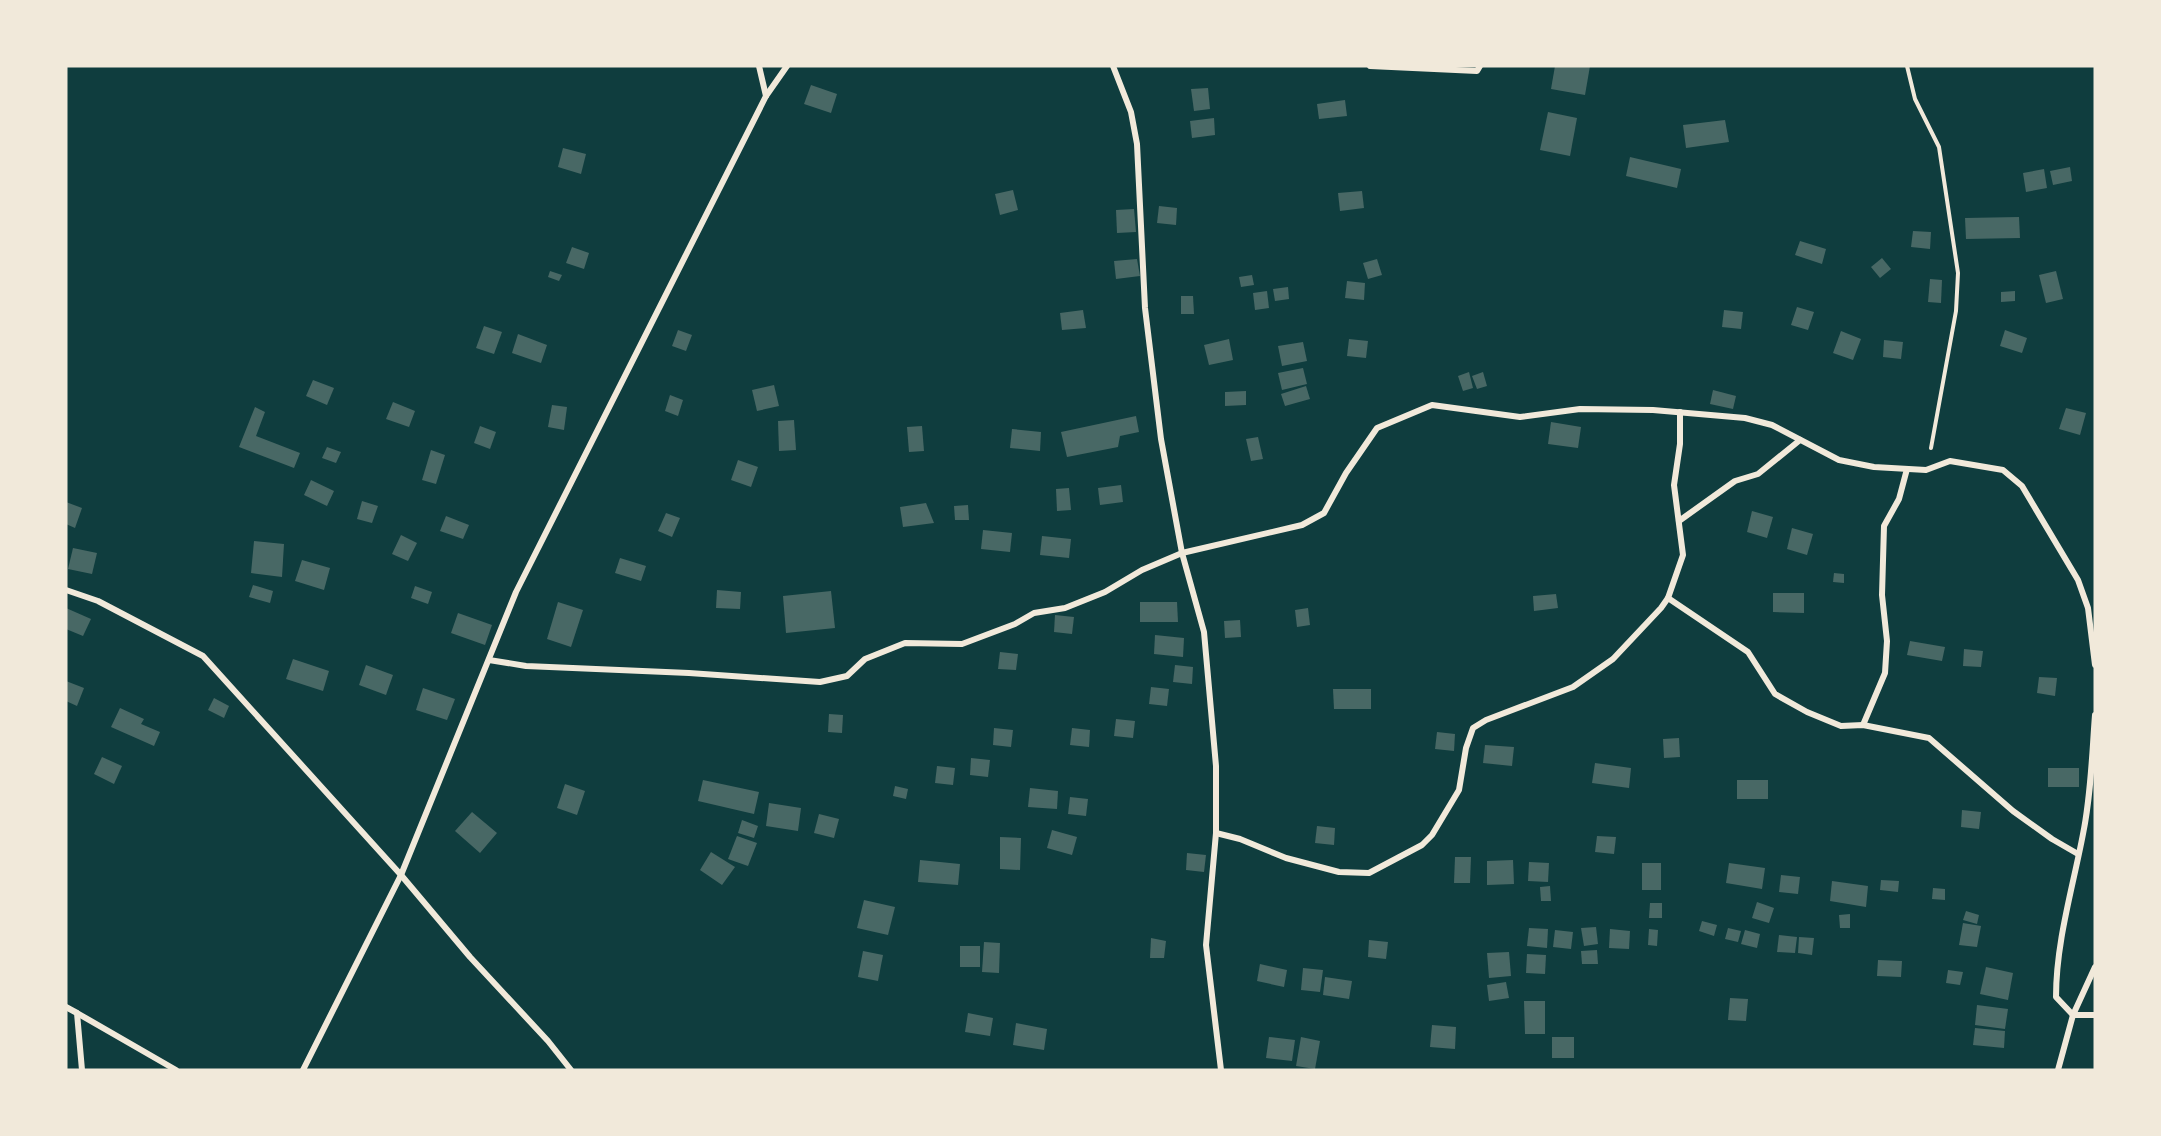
<svg xmlns="http://www.w3.org/2000/svg" width="2161" height="1136" viewBox="0 0 2161 1136" font-family="Poppins,sans-serif">
<rect width="100%" height="100%" fill="#0f3d3e"/>
<g fill="#486865">
<path d="M1555,66h35l-5,29 -34,-6z"/>
<path d="M811,85l26,9 -6,19 -27,-9z"/>
<path d="M1208,88l2,21 -16,2 -3,-22z"/>
<path d="M1345,100l2,16 -28,3 -2,-15z"/>
<path d="M1548,112l29,6 -7,38 -30,-6z"/>
<path d="M1214,118l1,17 -23,3 -2,-17z"/>
<path d="M1725,120l4,22 -43,6 -3,-23z"/>
<path d="M563,148l23,6 -5,20 -23,-7z"/>
<path d="M1630,157l51,12 -4,19 -51,-12z"/>
<path d="M2070,167l2,14 -19,4 -3,-14z"/>
<path d="M2044,169l3,19 -21,4 -3,-19z"/>
<path d="M1013,190l5,20 -18,5 -5,-21z"/>
<path d="M1362,191l2,17 -24,3 -2,-18z"/>
<path d="M1159,206l18,2 -1,17 -19,-2z"/>
<path d="M1134,209l2,23 -19,1 -1,-23z"/>
<path d="M2019,217l1,21 -54,1 -1,-21z"/>
<path d="M1913,231l18,1 -1,17 -19,-2z"/>
<path d="M1800,241l26,8 -4,15 -27,-9z"/>
<path d="M572,247l17,6 -5,16 -18,-6z"/>
<path d="M1882,258l9,11 -11,9 -9,-11z"/>
<path d="M1137,259l3,17 -24,3 -2,-18z"/>
<path d="M1377,259l5,16 -14,4 -5,-16z"/>
<path d="M550,271l12,4 -3,6 -11,-4z"/>
<path d="M2056,271l7,28 -17,4 -7,-28z"/>
<path d="M1252,275l2,10 -13,2 -2,-10z"/>
<path d="M1930,279l12,1 -1,23 -13,-1z"/>
<path d="M1347,281l18,2 -1,17 -19,-2z"/>
<path d="M1288,287l1,12 -14,2 -2,-12z"/>
<path d="M1267,291l2,17 -14,2 -2,-17z"/>
<path d="M2015,291v10l-14,1v-10z"/>
<path d="M1181,296h12l1,18h-13z"/>
<path d="M1797,307l17,5 -6,18 -17,-5z"/>
<path d="M1083,310l3,18 -24,2 -2,-17z"/>
<path d="M1724,310l19,2 -2,17 -19,-2z"/>
<path d="M484,326l18,6 -8,22 -18,-6z"/>
<path d="M678,330l14,5 -6,16 -14,-5z"/>
<path d="M2005,330l22,8 -5,15 -22,-7z"/>
<path d="M1841,331l20,8 -8,21 -20,-7z"/>
<path d="M518,334l29,11 -6,18 -29,-10z"/>
<path d="M1229,339l4,21 -24,5 -5,-20z"/>
<path d="M1349,339l19,2 -2,17 -19,-2z"/>
<path d="M1884,340l19,2 -2,17 -18,-2z"/>
<path d="M1303,342l4,19 -25,5 -4,-20z"/>
<path d="M1303,368l4,16 -25,6 -4,-17z"/>
<path d="M1469,372l4,16 -10,3 -5,-15z"/>
<path d="M1483,372l4,14 -10,3 -5,-13z"/>
<path d="M313,380l21,8 -7,17 -21,-9z"/>
<path d="M774,385l5,21 -22,5 -5,-21z"/>
<path d="M1306,386l4,13 -25,7 -4,-12z"/>
<path d="M1713,390l23,6 -3,13 -23,-5z"/>
<path d="M1246,391v14l-21,1v-14z"/>
<path d="M670,395l13,5 -5,16 -13,-5z"/>
<path d="M393,402l22,9 -6,16 -23,-8z"/>
<path d="M552,405l15,2 -3,23 -16,-3z"/>
<path d="M255,407l10,5 -9,24 44,17 -6,15 -55,-21z"/>
<path d="M2066,408l20,5 -6,22 -21,-6z"/>
<path d="M1136,416l3,16 -19,4 -2,11 -51,10 -6,-25z"/>
<path d="M794,420l2,30 -17,1 -1,-30z"/>
<path d="M1551,422l30,5 -3,21 -30,-4z"/>
<path d="M480,426l16,6 -6,17 -16,-6z"/>
<path d="M922,426l2,25 -15,1 -2,-25z"/>
<path d="M1012,429l29,3 -1,19 -30,-3z"/>
<path d="M1258,437l5,22 -12,2 -5,-22z"/>
<path d="M327,447l14,5 -5,11 -14,-5z"/>
<path d="M431,450l14,5 -9,29 -14,-4z"/>
<path d="M738,460l20,7 -7,20 -20,-7z"/>
<path d="M311,480l23,11 -7,15 -23,-11z"/>
<path d="M1121,485l2,17 -23,3 -2,-17z"/>
<path d="M1069,488l2,22 -14,1 -1,-22z"/>
<path d="M362,501l16,5 -6,17 -15,-4z"/>
<path d="M66,502l16,6 -7,20 -9,-4z"/>
<path d="M926,503l8,20 -31,4 -3,-20z"/>
<path d="M968,505l1,15h-14l-1,-14z"/>
<path d="M1752,511l21,6 -6,21 -20,-6z"/>
<path d="M666,513l14,5 -8,19 -14,-6z"/>
<path d="M446,516l23,9 -6,14 -23,-8z"/>
<path d="M1792,528l21,6 -6,21 -20,-6z"/>
<path d="M983,530l29,3 -2,19 -29,-3z"/>
<path d="M401,535l16,8 -9,18 -16,-7z"/>
<path d="M1042,536l29,3 -2,19 -29,-3z"/>
<path d="M254,541l30,3 -2,33 -31,-4z"/>
<path d="M73,548l24,5 -5,21 -24,-5z"/>
<path d="M620,558l26,8 -5,15 -26,-8z"/>
<path d="M302,560l28,8 -6,22 -29,-9z"/>
<path d="M1834,573l10,1v9l-11,-1z"/>
<path d="M253,585l20,6 -3,12 -21,-6z"/>
<path d="M415,586l17,6 -4,12 -17,-6z"/>
<path d="M717,590l24,2 -1,17 -24,-1z"/>
<path d="M831,591l4,37 -49,5 -3,-37z"/>
<path d="M1773,593h31v20l-31,-1z"/>
<path d="M1556,594l2,14 -24,3 -1,-15z"/>
<path d="M558,602l25,8 -12,37 -24,-8z"/>
<path d="M1140,602h37l1,20h-38z"/>
<path d="M66,608l25,11 -8,17 -17,-7z"/>
<path d="M1308,608l2,17 -13,2 -2,-17z"/>
<path d="M458,613l34,12 -7,20 -34,-12z"/>
<path d="M1055,615l19,2 -2,17 -18,-2z"/>
<path d="M1240,620l1,17 -16,1 -1,-17z"/>
<path d="M1155,635l29,3 -1,19 -29,-3z"/>
<path d="M1910,641l35,6 -3,14 -35,-6z"/>
<path d="M1964,649l19,2 -2,16 -18,-1z"/>
<path d="M1000,652l18,2 -2,16 -18,-1z"/>
<path d="M293,659l36,12 -6,20 -37,-12z"/>
<path d="M366,665l27,10 -7,20 -27,-10z"/>
<path d="M1175,665l18,2 -1,17 -19,-2z"/>
<path d="M2039,677l18,1 -2,18 -18,-3z"/>
<path d="M66,681l18,7 -7,18 -11,-5z"/>
<path d="M1151,687l18,2 -2,17 -18,-2z"/>
<path d="M423,688l32,11 -8,21 -31,-10z"/>
<path d="M1333,689h38v20h-37z"/>
<path d="M214,698l15,8 -5,12 -16,-8z"/>
<path d="M120,708l24,11 -3,5 19,8 -6,14 -43,-19z"/>
<path d="M829,714l14,1 -1,18 -14,-1z"/>
<path d="M1116,719l19,2 -2,17 -19,-2z"/>
<path d="M994,728l19,2 -2,17 -18,-2z"/>
<path d="M1072,728l18,2 -1,17 -19,-2z"/>
<path d="M1437,732l18,2 -1,17 -19,-2z"/>
<path d="M1679,738l1,19 -16,1 -1,-19z"/>
<path d="M1485,745l29,2 -2,19 -29,-3z"/>
<path d="M102,757l20,9 -8,18 -20,-10z"/>
<path d="M971,758l19,2 -2,17 -18,-2z"/>
<path d="M1595,763l36,5 -2,20 -37,-5z"/>
<path d="M937,766l18,2 -2,17 -18,-2z"/>
<rect x="2048" y="768" width="31" height="19"/>
<path d="M703,780l56,12 -5,22 -56,-13z"/>
<rect x="1737" y="780" width="31" height="19"/>
<path d="M565,784l20,7 -8,24 -20,-7z"/>
<path d="M895,786l13,3 -2,10 -13,-3z"/>
<path d="M1030,788l28,3 -1,18 -29,-2z"/>
<path d="M1070,797l18,2 -2,17 -18,-2z"/>
<path d="M769,803l32,5 -3,23 -32,-5z"/>
<path d="M1962,810l19,2 -2,17 -18,-2z"/>
<path d="M472,812l25,21 -17,20 -25,-22z"/>
<path d="M819,814l20,5 -5,19 -20,-5z"/>
<path d="M742,820l16,6 -4,12 -16,-5z"/>
<path d="M1317,826l18,2 -1,17 -19,-2z"/>
<path d="M1052,830l25,7 -5,18 -25,-7z"/>
<path d="M737,836l20,7 -9,23 -20,-7z"/>
<path d="M1597,836l19,1 -2,17 -19,-2z"/>
<path d="M1000,837l21,1 -1,32 -20,-1z"/>
<path d="M711,852l24,15 -13,18 -22,-15z"/>
<path d="M1187,853l19,2 -2,17 -18,-2z"/>
<path d="M1455,857h16l-1,26h-16z"/>
<path d="M920,860l40,4 -2,21 -40,-3z"/>
<path d="M1513,860l1,24 -27,1v-24z"/>
<path d="M1529,862l20,1 -1,19 -20,-1z"/>
<rect x="1642" y="863" width="19" height="27"/>
<path d="M1729,863l36,5 -3,21 -36,-6z"/>
<path d="M1781,875l19,2 -2,17 -19,-2z"/>
<path d="M1881,880l18,1 -1,11 -18,-2z"/>
<path d="M1832,881l36,5 -2,21 -36,-6z"/>
<path d="M1550,886l1,15h-10l-1,-14z"/>
<path d="M1933,888l12,1v11l-13,-1z"/>
<path d="M864,900l31,7 -7,28 -31,-7z"/>
<path d="M1757,902l17,6 -5,15 -17,-5z"/>
<path d="M1650,903h12v15h-13z"/>
<path d="M1966,911l13,4 -2,9 -14,-4z"/>
<path d="M1850,914v14h-10l-1,-13z"/>
<path d="M1702,921l15,4 -3,11 -15,-5z"/>
<path d="M1963,923l18,3 -4,21 -18,-2z"/>
<path d="M1596,927l2,17 -14,2 -3,-18z"/>
<path d="M1529,928l19,1 -1,19 -20,-2z"/>
<path d="M1728,928l13,3 -3,11 -13,-3z"/>
<path d="M1610,929l20,2 -1,18 -20,-1z"/>
<path d="M1649,929l9,1 -1,16 -9,-1z"/>
<path d="M1555,930l18,2 -2,17 -18,-2z"/>
<path d="M1745,930l15,4 -3,14 -16,-4z"/>
<path d="M1779,935l18,2 -2,16 -18,-1z"/>
<path d="M1799,937l15,1 -2,17 -14,-2z"/>
<path d="M1151,938l15,3 -2,17h-14z"/>
<path d="M1369,940l19,2 -2,17 -18,-2z"/>
<path d="M984,942l16,1 -1,30 -17,-1z"/>
<rect x="960" y="946" width="20" height="21"/>
<path d="M1597,950l1,14h-16l-1,-13z"/>
<path d="M863,951l20,4 -5,26 -20,-4z"/>
<path d="M1509,952l2,24 -22,2 -2,-25z"/>
<path d="M1527,954l19,1 -1,19 -19,-1z"/>
<path d="M1878,960l24,1 -1,16 -24,-1z"/>
<path d="M1260,964l27,6 -3,17 -27,-6z"/>
<path d="M1986,967l27,6 -5,27 -28,-6z"/>
<path d="M1303,968l20,2 -3,22 -19,-2z"/>
<path d="M1948,970l15,2 -3,13 -14,-2z"/>
<path d="M1325,977l27,4 -3,18 -26,-4z"/>
<path d="M1506,982l3,16 -20,3 -2,-16z"/>
<path d="M1730,998l18,1 -2,22 -18,-1z"/>
<path d="M1524,1001h21v33h-20z"/>
<path d="M1977,1005l31,4 -3,20 -30,-4z"/>
<path d="M968,1013l25,5 -3,18 -25,-4z"/>
<path d="M1016,1023l31,6 -3,21 -31,-5z"/>
<path d="M1432,1025l24,2 -1,22 -25,-2z"/>
<path d="M1975,1028l30,3 -1,17 -31,-3z"/>
<path d="M1269,1037l26,3 -3,21 -26,-3z"/>
<path d="M1301,1037l19,4 -5,28 -19,-3z"/>
<rect x="1552" y="1037" width="22" height="21"/>
</g>
<g fill="none" stroke-linecap="round" stroke-linejoin="round">
<path stroke="#f1e9da" stroke-width="4" d="M1907,66l8,33 24,48 19,126 -2,38 -25,137"/>
<g stroke="#f1e9da" stroke-width="6">
<path d="M759,66l7,30"/>
<path d="M1113,66l18,46 6,32 8,164 16,131 21,114 22,79 12,134v67l-10,112 15,125"/>
<path d="M1370,66l107,5 3,-5"/>
<path d="M1679,521l56,-40 23,-7 42,-34"/>
<path d="M66,590l32,11 105,55 198,219 69,82 78,84 23,29"/>
<path d="M1668,598l80,54 27,42 32,18 34,14 22,-1 66,13 84,73 39,28 26,15"/>
<path d="M489,660l37,6 163,7 131,9 27,-6 18,-17 40,-16 57,1 53,-20 19,-11 31,-5 40,-16 37,-22 40,-17 120,-28 22,-12 22,-40 31,-45 55,-23 88,12 60,-8 73,1 92,8 27,7 67,35 35,7 52,3 24,-9 53,9 19,16 56,94 10,28 7,57"/>
<path d="M2095,715c-3,39 -4,80 -12,119 -10,53 -27,108 -27,163l17,18h22"/>
<path d="M1863,725l22,-52 2,-32 -5,-46 2,-69 15,-27 8,-30"/>
<path d="M1216,833l24,6 46,19 53,14 30,1 53,-28 10,-10 27,-45 7,-42 7,-20 13,-8 87,-33 40,-28 48,-51 7,-10 15,-43 -9,-70 6,-41v-32"/>
<path d="M66,1007l11,6 5,57"/>
<path d="M77,1013l99,57"/>
<path d="M303,1070l98,-195 115,-283 250,-496 21,-30"/>
<path d="M2058,1070l15,-55 22,-48"/>
</g>
</g>
<rect width="2161" height="1136" fill="none" stroke="#f1e9da" stroke-width="135"/>
</svg>
